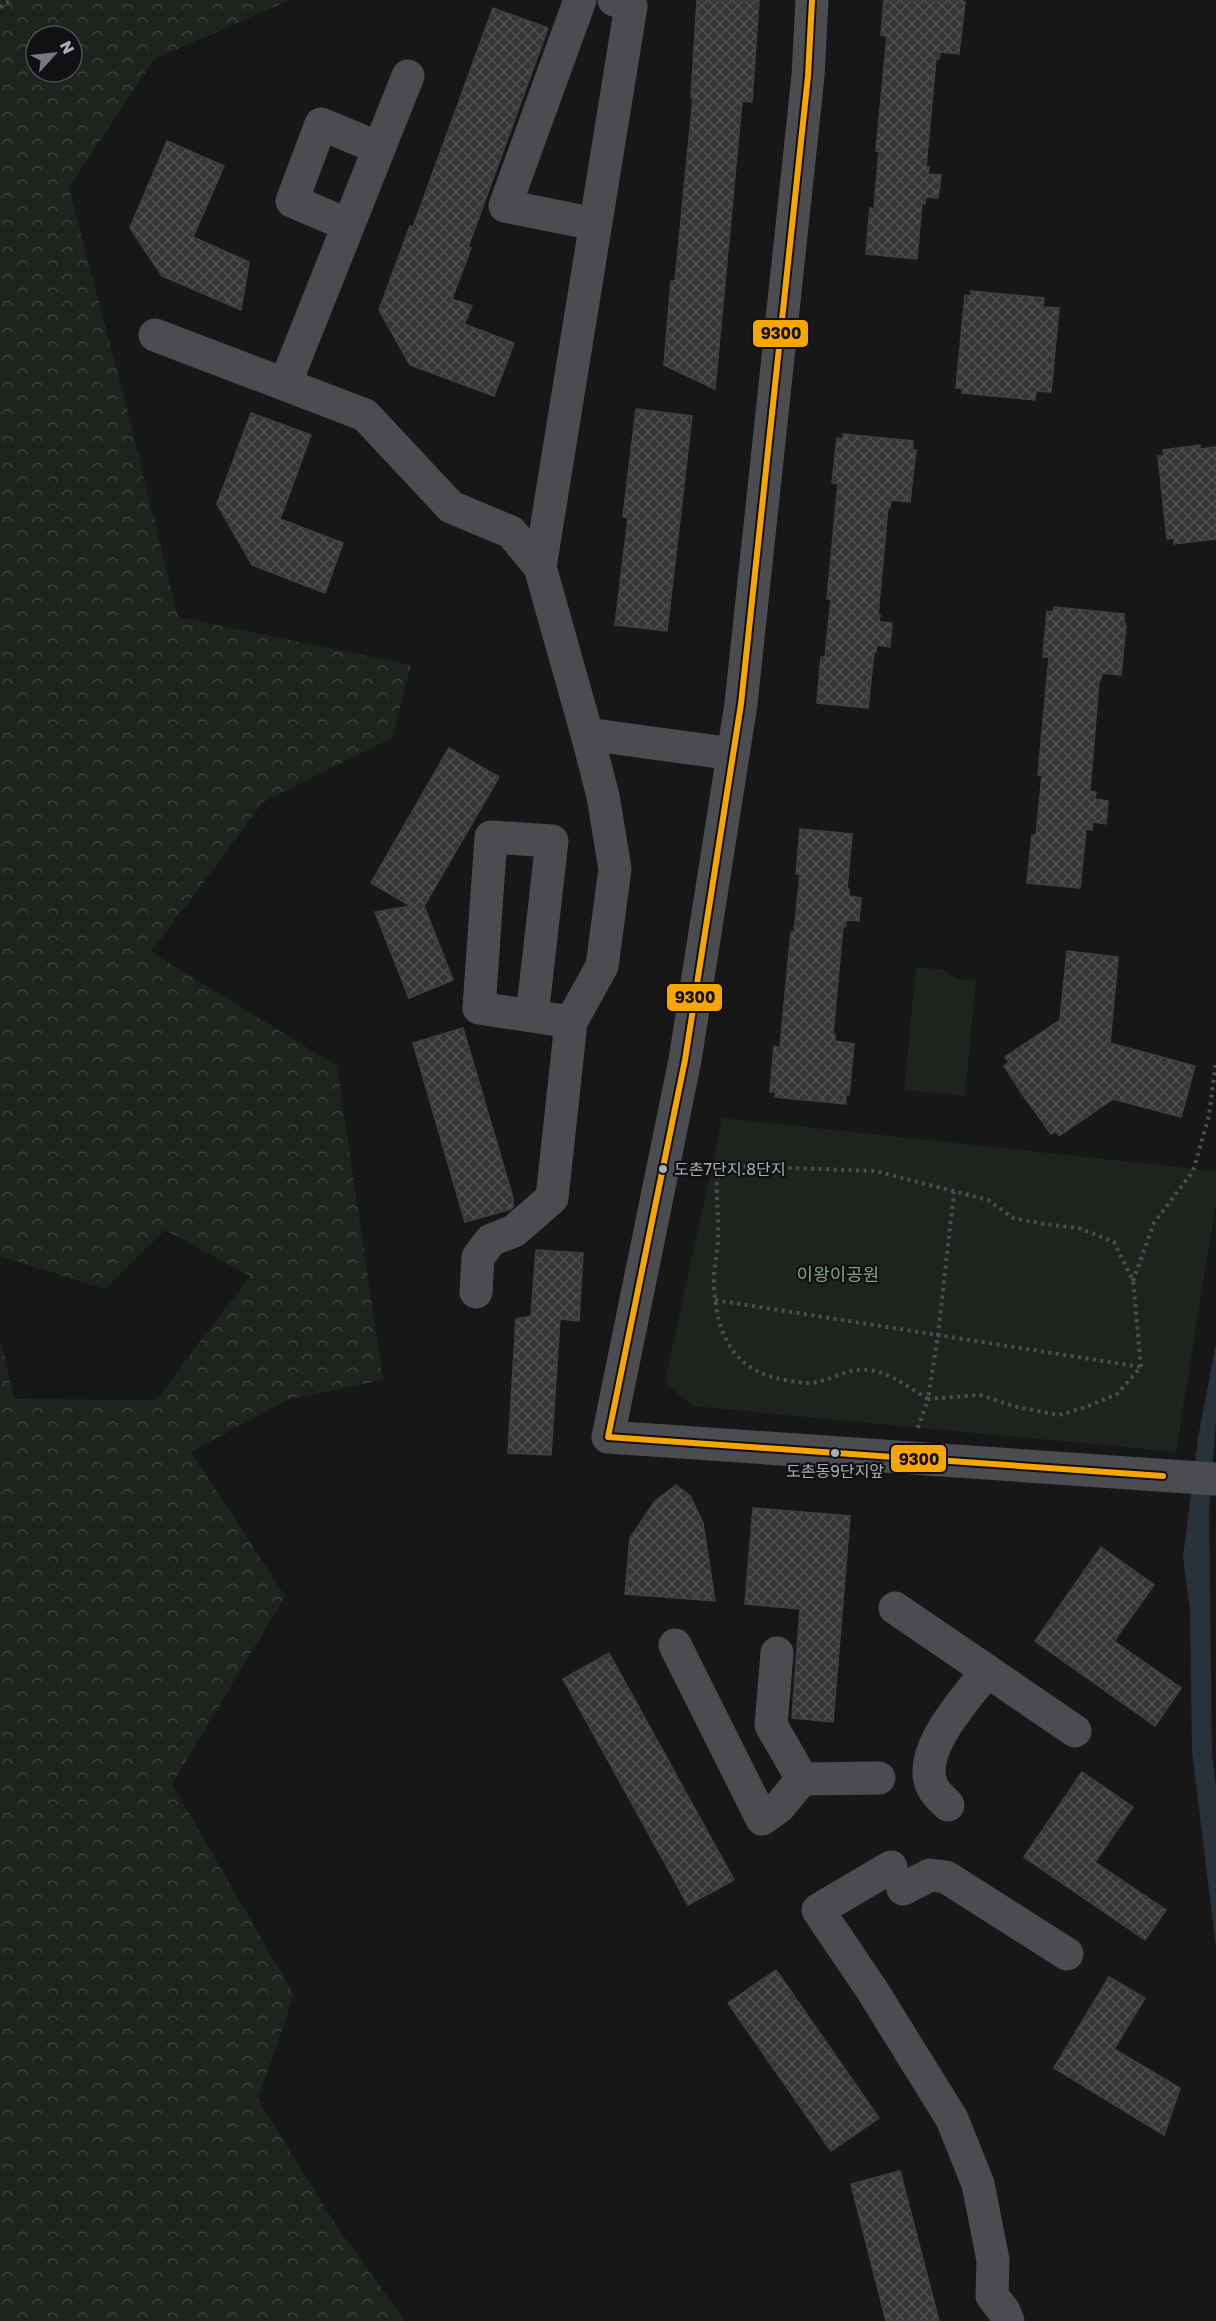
<svg xmlns="http://www.w3.org/2000/svg" width="1216" height="2321" viewBox="0 0 1216 2321" font-family="'Golos Text','Noto Sans KR',sans-serif">
<defs>
<pattern id="forest-crowns" width="20" height="18" patternUnits="userSpaceOnUse" patternTransform="scale(1.5)"><rect width="20" height="18" fill="#1d241e"/><path d="M2 6a3 3 0 1 1 6 0M12 15a3 3 0 1 1 6 0" fill="none" stroke="#3b413d"/></pattern>
<pattern id="building-cross-hatch" width="8" height="8" patternUnits="userSpaceOnUse" patternTransform="scale(1.5)"><rect width="8" height="8" fill="#353536"/><path d="M0 0l8 8M0 8l8-8" fill="none" stroke="#4f5051"/></pattern>
</defs>
<rect width="100%" height="100%" fill="#171717"/>
<path fill="url(#forest-crowns)" fill-rule="evenodd" d="M0,0h290l-136,59 -85,129 56,213 53,216 233,48 -19,73 -129,64 -112,150 186,114 46,314 -94,19 -98,53 94,144 -113,188 122,211 -36,104 79,128 68,94h-405v-983l14,61 142,1 94,-124 -85,-46 -60,59 -105,-33zM36,36h36v36h-36z"/>
<g fill="#1d241e">
<path d="M916,967l28,3 12,9 20,2 -11,115 -61,-6z"/>
<path d="M722,1118l494,53v32l-40,249 -484,-46 -27,-24z"/>
</g>
<path fill="#2a3239" d="M1216,1344v77l-7,87 3,246 4,34v159l-24,-196 -2,-141 -7,-53 15,-119z"/>
<g fill="url(#building-cross-hatch)" stroke="#3f4043" stroke-width="1.5">
<path d="M697,0h62l-7,102 -10,-1 -27,288 -51,-24 7,-84h4l18,-183h-2z"/>
<path d="M884,0h77l4,2 -6,52 -19,-2 -1,7h-3l-10,108h3l-1,7 13,1 -3,23 -12,-1 -1,7 -3,-1 -5,56 -51,-5 4,-46 4,1 5,-58h-3l11,-115 -6,-1z"/>
<path d="M493,8l55,20 -80,219 3,1 -19,51 20,7 -8,18 50,19 -20,53 -84,-31 -31,-55 31,-84 3,1z"/>
<path d="M167,141l57,25 -31,71 56,25 -8,48 -79,-34 -32,-48z"/>
<path d="M971,291l73,7 -1,9 16,1 -8,84 -15,-1 -1,9 -73,-7v-5h-6l9,-93 6,1z"/>
<path d="M636,409l56,7 -25,215 -52,-6 13,-107 -5,-1z"/>
<path d="M251,413l60,22 -31,84 63,24 -18,50 -73,-28 -35,-61z"/>
<path d="M843,434l70,7v9h3l-6,52 -19,-2 -1,8 -2,-1 -10,108h2l-1,7 13,1 -2,24 -13,-2 -1,7h-2l-6,56 -51,-5 4,-46h4l6,-58h-4l11,-115 -6,-1 5,-45 6,1z"/>
<path d="M1200,445v4l16,-2v92l-42,5v-6l-7,1 -9,-83h6l-1,-6z"/>
<path d="M1054,607l70,7v9l2,1 -5,51 -19,-2 -1,7h-2l-9,111 6,1 -1,7 13,2 -2,23 -13,-2 -1,8 -6,-1 -6,59 -53,-5 5,-48h4l6,-60h-4l11,-118h-6l4,-46 6,1z"/>
<path d="M449,748l50,29 -75,129 29,74 -44,18 -34,-86 36,-6 -40,-23z"/>
<path d="M800,829l52,5 -5,55h2v7l12,2 -2,23 -13,-1v7l-3,-1 -10,108h2v7l19,3 -5,51h-3v9l-71,-7 1,-5h-6l4,-46 6,1 11,-115h3l6,-58h-4z"/>
<path d="M1067,951l51,6 -8,86 85,23 -14,51 -68,-18 -54,37 -3,-5 -5,3 -28,-39 -19,-29 5,-4 -4,-5 55,-37z"/>
<path d="M463,1028l50,170v9l-2,2 -46,13 -52,-179z"/>
<path d="M536,1250l47,3 -4,68 -19,-2 -9,136 -43,-2 8,-134 15,-3z"/>
<path d="M676,1485l14,11 13,27 12,78 -90,-7 5,-56 25,-37z"/>
<path d="M753,1508l97,8 -17,206 -41,-4 8,-109 -55,-5z"/>
<path d="M1101,1547l53,38 -40,56 67,47 -26,38 -120,-85z"/>
<path d="M609,1653l125,227 -46,25 -125,-226z"/>
<path d="M1082,1772l51,35 -38,55 71,48 -21,30 -121,-83z"/>
<path d="M776,1970l103,148 -48,33 -103,-148z"/>
<path d="M1109,1977l36,21 -31,51 66,39 -16,47 -110,-67z"/>
<path d="M900,2171l39,150h-53l-35,-137z"/>
</g>
<g fill="none" stroke-linecap="round" stroke-linejoin="round">
<g stroke="#4d4e52" stroke-width="4" stroke-dasharray="3 4.5" stroke-linecap="butt">
<path d="M0,7l11,-7"/>
<path d="M1133,1281l21,-58 39,-52 16,-55 7,-55"/>
<path d="M715,1300l426,67"/>
<path d="M918,1428l10,-29 52,-4 37,12 42,8 27,-8 31,-13 24,-27 -8,-86 -19,-39 -35,-14 -35,-4 -31,-6 -25,-18 -113,-29 -140,-5 -18,12c-1,20 2,40 1,60 0,15 -5,30 -4,46 2,49 18,87 71,96 8,1 16,3 23,3 16,0 33,-11 49,-13 26,-3 50,16 71,29l10,-64 16,-143"/>
</g>
<g stroke="#4b4c50" stroke-width="33">
<path d="M580,0l-75,206 90,18"/>
<path d="M812,0l-4,76 -67,628 -56,356 -77,377 608,42"/>
<path d="M348,225l-56,-24 29,-77 58,24"/>
<path d="M155,335l210,80 86,92 60,25 29,35"/>
<path d="M285,384l123,-308"/>
<path d="M587,734l-47,-167 91,-561 -17,-6"/>
<path d="M532,1016l20,-175 -61,-4 -12,171 92,14"/>
<path d="M476,1292l2,-35 13,-17 23,-9 38,-33 19,-176 31,-56 13,-97 -12,-73 -16,-62 146,20"/>
<path d="M895,1608l180,123"/>
<path d="M675,1645l87,174 17,-12 23,-28"/>
<path d="M777,1653l-6,72 31,54 77,-1"/>
<path d="M948,1805c-5,-5 -12,-11 -15,-17 -19,-36 34,-90 54,-117"/>
<path d="M891,1867l-73,43 54,80 80,129 26,65 15,76 -1,36 12,15 4,10"/>
<path d="M903,1889l27,-14 16,2 121,77"/>
</g>
<defs>
<path id="bus-1" d="M812,0l-4,76 -67,628 -56,356 -77,377 555,39"/>
</defs>
<use href="#bus-1" stroke="#111113" stroke-width="10"/>
<use href="#bus-1" stroke="#f7a600" stroke-width="6"/>
</g>
<g fill="#a8adb8" stroke="#111113" stroke-width="2">
<circle cx="663" cy="1169" r="5"/>
<circle cx="835" cy="1453" r="5"/>
</g>
<g text-anchor="middle" stroke-width="4.5" stroke-linejoin="round" paint-order="stroke">
<g font-size="16" fill="#a8adb8" stroke="#111113" text-anchor="start">
<text x="674" y="1175">도촌7단지.8단지</text>
<text x="835" y="1477" text-anchor="middle">도촌동9단지앞</text>
</g>
<g font-size="18" fill="#7fa381" stroke="#111113">
<text x="838" y="1281">이왕이공원</text>
</g>
</g>
<g stroke="#111113" stroke-width="2">
<rect x="752" y="319" width="57" height="29" rx="6" fill="#f7a600"/>
<rect x="666" y="983" width="57" height="29" rx="6" fill="#f7a600"/>
<rect x="890" y="1444" width="57" height="29" rx="6" fill="#f7a600"/>
</g>
<g font-size="16" text-anchor="middle" font-weight="bold" fill="#111">
<text x="781" y="339">9300</text>
<text x="695" y="1003">9300</text>
<text x="919" y="1465">9300</text>
</g>
<g transform="translate(54 54) rotate(63)"><circle r="28" fill="#111113" stroke="#4d4f55" stroke-width="1.5"/>
<path d="M0-4.5L10 22L0 15L-10 22Z" fill="#757880"/>
<text y="-9" font-size="16" font-weight="bold" text-anchor="middle" fill="#a8adb8">N</text>
</g>
</svg>
